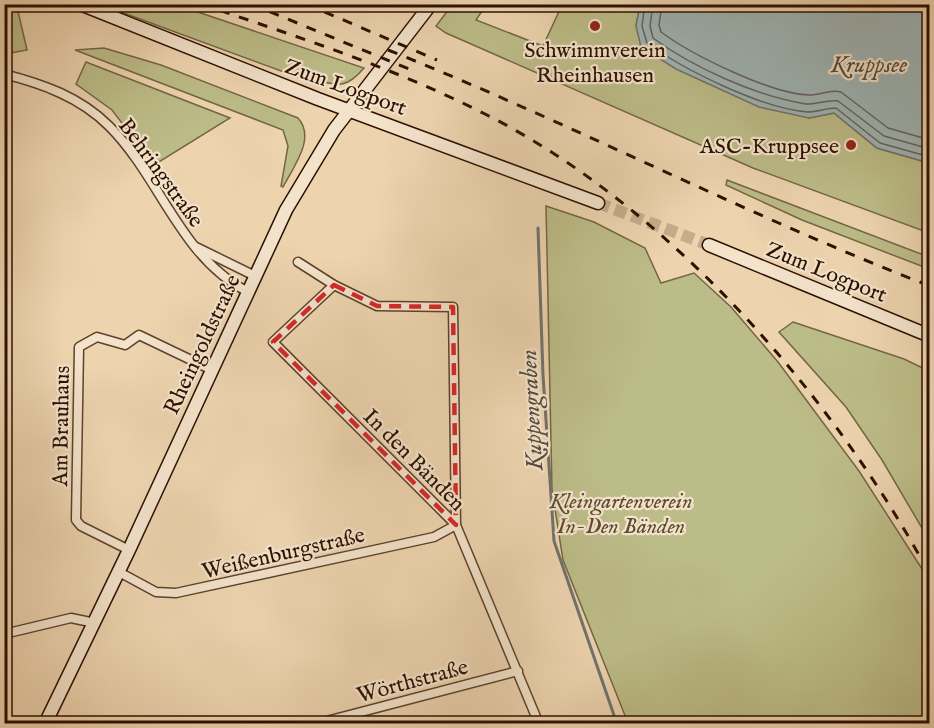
<svg xmlns="http://www.w3.org/2000/svg" width="934" height="728" viewBox="0 0 934 728" font-family="'IM FELL English',serif">
<rect width="100%" height="100%" fill="#edd4af"/>
<filter id="stains"><feTurbulence type="fractalNoise" baseFrequency=".00333" numOctaves="4"/><feColorMatrix values="0 0 0 0 .2 0 0 0 0 .09 0 0 0 0 .02 0 0 0 .5 -.17"/></filter>
<radialGradient id="worn" r=".72"><stop offset=".6" stop-color="#630" stop-opacity="0"/><stop offset="1" stop-color="#630" stop-opacity=".3"/></radialGradient>
<g fill="#bcbc88" stroke="#746644" stroke-width="1.5">
<path d="M5,4l12,3 10,43 -22,4z"/>
<path d="M102,5h75l187,63c-17,20 -24,18 -49,12l-4,2z"/>
<path d="M452,5h34l-10,15 67,26 19,-41h78l-4,21 173,92 25,-5 43,35 52,15v70l-176,-65 -307,-135 -10,-7z"/>
<path d="M104,48l57,17 137,53c18,20 -4,48 -15,69l-2,-1 7,-40 -5,-16 -208,-80z"/>
<path d="M86,62l144,56 -76,47 -42,-55 -36,-26z"/>
<path d="M727,180l202,77v12l-127,-49 -76,-35z"/>
<path d="M546,206l48,16 51,26 16,35 33,-10 37,34 47,55 81,109 65,101 6,11 -1,140h-301l-65,-163 -11,-70z"/>
<path d="M793,322l111,37 25,12v169l-47,-80 -36,-53 -67,-75z"/>
</g>
<path fill="#9eb5b6" stroke="#70736d" stroke-width="1.5" d="M640,5h289v158l-52,-15 -43,-35 -25,5 -50,-11 -83,-38 -35,-22 -5,-21z"/>
<g fill="none" stroke-linecap="round" stroke-linejoin="round">
<g stroke="#65625b" stroke-width="1.5">
<path d="M645,4l-3,22 5,17c37,27 116,66 161,69 9,0 19,-4 28,-4l44,35 50,14"/>
<path d="M653,4l-3,22 3,12c41,30 103,58 153,66 11,1 21,-5 32,-3l46,35 46,13"/>
<path d="M662,4l-3,21 2,7c31,23 110,62 148,63 12,0 21,-6 32,-3l47,36 42,12"/>
</g>
<path stroke="#70736d" stroke-width="3" d="M538,228l5,147 11,166 63,183"/>
<path stroke="#c6ad8c" stroke-width="12" stroke-dasharray="12 6" stroke-linecap="butt" d="M598,203l111,42"/>
<defs>
<g id="street">
<path d="M4,74c39,10 76,23 105,52 52,52 71,131 139,166"/>
<path d="M196,247l59,29"/>
<path d="M334,285l-61,57 183,183 83,199"/>
<path d="M129,550l-48,-24 -5,-6 3,-173 18,-10 28,8 14,-10 73,35"/>
<path d="M119,572l37,20 20,1 258,-56 22,-12 -3,-218 -76,-1 -43,-21 -36,-23"/>
<path d="M4,634l67,-16 24,5"/>
<path d="M315,724l203,-53"/>
</g>
<g id="secondary">
<path d="M80,4l238,95 280,104"/>
<path d="M709,245l221,91"/>
<path d="M45,724l84,-174 157,-340 48,-80 97,-126"/>
</g>
</defs>
<use href="#street" stroke="#5c412c" stroke-width="11"/>
<use href="#secondary" stroke="#2c1000" stroke-width="15"/>
<use href="#street" stroke="#f3e3cb" stroke-width="8"/>
<use href="#secondary" stroke="#f3e3cb" stroke-width="12"/>
<g stroke="#2c1000" stroke-width="3" stroke-dasharray="10 10" stroke-linecap="butt">
<path d="M201,4c97,33 194,64 286,111 183,93 347,281 443,460"/>
<path d="M251,4l163,67"/>
<path d="M306,4l131,56"/>
<path d="M388,50c183,73 358,165 542,236"/>
</g>
</g>
<path fill="none" stroke="#d62828" stroke-width="4.5" stroke-dasharray="12 8" stroke-linejoin="round" d="M334,285l43,21 76,1 3,218 -183,-183z"/>
<g fill="#8f2418" stroke="#f3e3cb" stroke-width="2">
<circle cx="595" cy="26" r="6"/>
<circle cx="851" cy="145" r="6"/>
</g>
<g text-anchor="middle" stroke-width="4.5" stroke-linejoin="round" paint-order="stroke">
<g font-size="22" fill="#2c1000" stroke="#f3e3cb">
<text x="595" y="57">Schwimmverein<tspan x="595" dy="25">Rheinhausen</tspan></text>
<text x="839" y="153" text-anchor="end">ASC-Kruppsee</text>
</g>
<g font-size="22" fill="#2c1000" stroke="#f3e3cb">
<text transform="translate(346 86) rotate(20)" y="8">Zum Logport</text>
<text transform="translate(162 172) rotate(54)" y="8">Behringstraße</text>
<text transform="translate(827 271) rotate(22)" y="8">Zum Logport</text>
<text transform="translate(201 344) rotate(-65)" y="8">Rheingoldstraße</text>
<text transform="translate(60 426) rotate(-89)" y="8">Am Brauhaus</text>
<text transform="translate(415 459) rotate(45)" y="8">In den Bänden</text>
<text transform="translate(283 552) rotate(-13)" y="8">Weißenburgstraße</text>
<text transform="translate(412 680) rotate(-15)" y="8">Wörthstraße</text>
</g>
<g font-size="22" font-style="italic" fill="#5e4c30" stroke="#f3e3cb">
<text x="621" y="508">Kleingartenverein<tspan x="621" dy="25">In-Den Bänden</tspan></text>
</g>
<g font-size="24" font-style="italic" fill="#544a40" stroke="#f3e3cb">
<text x="869" y="72">Kruppsee</text>
<text transform="translate(531 410) rotate(-93)" y="8">Kuppengraben</text>
</g>
</g>
<rect width="934" height="728" fill="none" stroke="#edd4af" stroke-width="24"/>
<rect x="6" y="6" width="922" height="716" fill="none" stroke="#2c1000" stroke-width="3"/>
<rect x="12" y="12" width="910" height="704" fill="none" stroke="#2c1000" stroke-width="1.5"/>
<rect width="100%" height="100%" filter="url(#stains)"/>
<rect width="100%" height="100%" fill="url(#worn)"/>
</svg>
